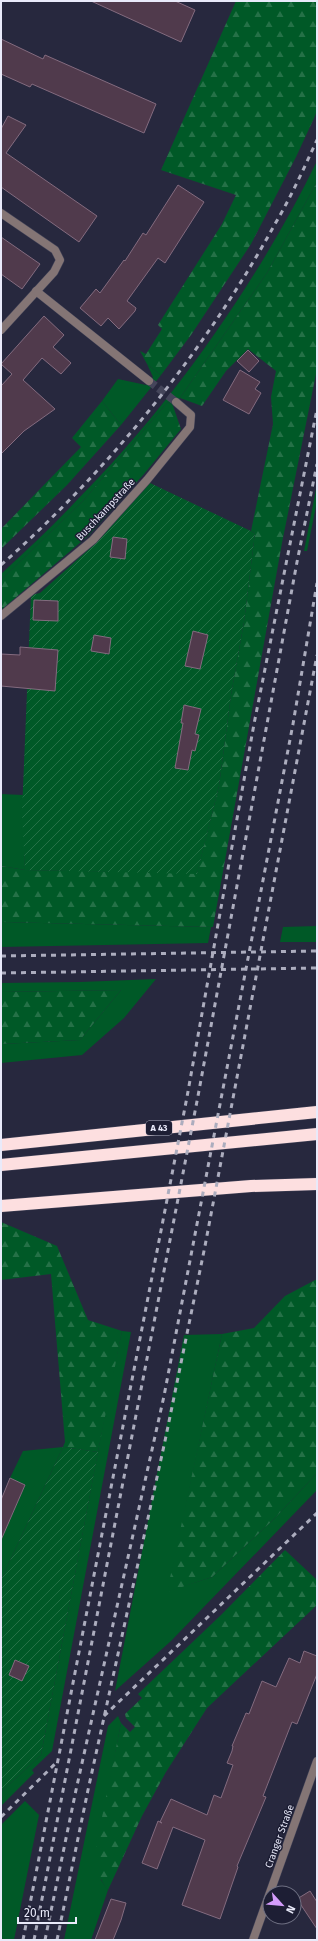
<svg xmlns="http://www.w3.org/2000/svg" width="318" height="1941" viewBox="0 0 318 1941" font-family="'Fira Sans',sans-serif">
<defs>
<pattern id="forest-firs" width="22" height="20" patternUnits="userSpaceOnUse"><rect width="22" height="20" fill="#005927"/><path d="M5 1l3.5 6h-7zM16 11l3.5 6h-7z" fill="#257147"/></pattern>
<pattern id="garden-furrows" width="10" height="10" patternUnits="userSpaceOnUse"><rect width="10" height="10" fill="#005927"/><path d="M-1 1l2-2M0 10L10 0M9 11l2-2" fill="none" stroke="#257147"/></pattern>
</defs>
<rect width="100%" height="100%" fill="#27283e"/>
<g fill="#005927">
<path d="M317,161v21l-50,91 -87,125 -7,8 -5,-4 -84,98 -83,80v-6c26,-24 52,-48 76,-74 94,-94 182,-220 240,-339z"/>
<path d="M147,364l14,11 -40,50 -19,-24 16,-22 28,6 7,-8z"/>
<path d="M317,484v17l-10,50h-3z"/>
<path d="M1,794l22,1 2,75 -24,-4z"/>
<path d="M1,922l210,5 -3,16 -207,4z"/>
<path d="M317,926v16h-37l3,-15z"/>
<path d="M156,979l-32,39 -42,37 -81,8v-19l79,-4 41,-50 -120,2v-9l79,-1z"/>
<path d="M122,1331l9,1 -79,419 -20,19 2,3 -33,33v-14l40,-37 70,-373z"/>
<path d="M222,1334l-54,257 44,-14 62,-58 43,-46v17l-146,151 -56,50 69,-356z"/>
<path d="M63,1447l-62,133v-40l24,-55 -15,-7 13,-27z"/>
<path d="M118,1716l3,7 -10,53 -10,104 7,10 -17,50h-27l44,-214z"/>
<path d="M25,1801l14,14 -25,125h-11l-2,-5v-110z"/>
</g>
<g fill="url(#forest-firs)">
<path d="M236,1h81v109l-2,6 -19,41 -45,87 -60,91 -30,40 -14,-11 -7,-13 6,3 16,-25 -4,-4 64,-101 14,-29 -75,-25z"/>
<path d="M317,182v187l-35,174 -69,384 -212,-5v-56l24,4 172,3 22,-87 12,-91 13,-73 11,-89 -4,-2 22,-107 -2,-27 5,-26 -28,-22 -22,22 -24,35 -22,-8 87,-125z"/>
<path d="M102,401l19,24 -54,60 -66,64v-20l80,-82 -9,-9z"/>
<path d="M168,402l5,4 8,23 -37,45 -56,62 -87,74v-30l83,-80z"/>
<path d="M121,990l-41,50 -79,4v-52z"/>
<path d="M1,1222l56,24 31,74 34,11 -24,121 -35,-5 2,-5 -14,-168 -50,6z"/>
<path d="M317,1279v194l-43,46 -62,58 -45,15 55,-258 32,-6 31,-32z"/>
<path d="M285,1550l32,30v25l-110,103 -41,64 -24,44 -34,74c-11,-14 -11,-25 -12,-43l25,-124 9,9 5,-5 -9,-9 -1,-4 17,-16 -4,-4 83,-79z"/>
</g>
<g fill="url(#garden-furrows)">
<path d="M150,483l105,50 -11,89 -13,73 -12,91 -22,88 -172,-4 -3,-58 9,-217 9,-2 57,-51z"/>
<path d="M63,1447l35,5 -57,303 -40,37v-212z"/>
</g>
<g fill="#503a4c" stroke="#836b7f">
<path d="M91,1h84l20,9 -14,32z"/>
<path d="M1,39l42,20 2,-4 111,49 -12,29 -112,-49 -2,3 -29,-13z"/>
<path d="M8,116l18,9 -20,28 91,63 -18,26 -78,-55v-58z"/>
<path d="M178,185l26,17 -39,61 -7,-5 -31,43 9,7 -1,3 -16,18 -11,-11 -7,8 -21,-18 16,-19 4,4 24,-33 1,1 18,-28 3,2z"/>
<path d="M1,237l39,27 -18,25 -21,-15z"/>
<path d="M44,316l20,19 -11,12 18,16 -10,11 -19,-16 -19,22 32,29 -31,22 -23,23v-68l11,-12 -11,-10z"/>
<path d="M248,350l11,11 -10,11 -12,-11z"/>
<path d="M240,370l20,12 -5,7 6,4 -12,21 -26,-14z"/>
<path d="M113,537l14,2 -2,20 -15,-2z"/>
<path d="M34,600l24,1v20l-25,-1z"/>
<path d="M193,631l15,4 -8,34 -15,-3z"/>
<path d="M94,635l17,3 -2,16 -18,-3z"/>
<path d="M20,647l38,3 -3,41 -54,-5v-32l19,1z"/>
<path d="M184,705l17,4 -6,25 4,1 -4,16 -3,-1 -4,20 -13,-2 8,-45h-2z"/>
<path d="M10,1478l15,7 -24,55v-40z"/>
<path d="M304,1651l13,5v18l-20,50 -5,-2 -29,74 3,1 -29,69 1,1 -18,52 -38,-14 23,-65 -32,-13 -16,42 -15,-6 16,-42 4,2 -2,-1 11,-23 36,16 7,-20 7,3 12,-33 -6,-2 5,-12 1,-5h-1l14,-33 3,1 13,-33 14,6 13,-29 11,5z"/>
<path d="M15,1660l14,6 -7,15 -13,-6z"/>
<path d="M310,1891l7,11v27l-20,-30z"/>
<path d="M111,1899l15,4 -5,17 -8,20h-18z"/>
</g>
<g fill="none" stroke-linecap="round" stroke-linejoin="round">
<path stroke="#44455a" stroke-width="8" stroke-dasharray="8 4" stroke-linecap="butt" d="M149,381l27,21"/>
<defs>
<g id="minor">
<path d="M1,213l54,37 5,10 -6,12 -53,58"/>
<path d="M36,291l113,90"/>
<path d="M1,616l92,-76 54,-60 43,-53 1,-12 -15,-13"/>
</g>
<path id="tertiary" d="M253,1940l64,-179"/>
<g id="motorway">
<path d="M1,1145l316,-33"/>
<path d="M1,1165l316,-31"/>
<path d="M1,1206l250,-20 66,-2"/>
</g>
</defs>
<use href="#minor" stroke="#424358" stroke-width="9"/>
<use href="#tertiary" stroke="#424358" stroke-width="9"/>
<use href="#motorway" stroke="#424358" stroke-width="13"/>
<use href="#minor" stroke="#847575" stroke-width="8"/>
<use href="#tertiary" stroke="#847575" stroke-width="8"/>
<use href="#motorway" stroke="#fddfe0" stroke-width="12"/>
<g stroke="#acadbe" stroke-width="3" stroke-dasharray="5 5" stroke-linecap="butt">
<path d="M1,565c109,-96 204,-214 274,-341 16,-27 29,-56 42,-84"/>
<path d="M1,956l316,-5"/>
<path d="M1,973l316,-5"/>
<path d="M104,1716l213,-203"/>
<path d="M1,1817l57,-56"/>
<path d="M23,1940l164,-843 67,-373 63,-315"/>
<path d="M34,1940l164,-844 99,-534 20,-98"/>
<path d="M45,1940l31,-150 88,-394 129,-672 24,-141"/>
<path d="M57,1940l31,-150 77,-349 40,-195 112,-591"/>
</g>
</g>
<g text-anchor="middle" stroke-width="3" stroke-linejoin="round" paint-order="stroke">
<rect fill="#1d1e34" stroke="#acadbf" stroke-width="1" x="146" y="1121" width="26" height="14" rx="3"/>
<g font-size="9" font-weight="bold" fill="#e9eafa">
<text x="159" y="1131">A 43</text>
</g>
<g font-size="10" fill="#e9eafa" stroke="#1d1e34">
<text transform="translate(105 509) rotate(-47)" y="4">Buschkampstraße</text>
<text transform="translate(279 1836) rotate(-70)" y="4">Cranger Straße</text>
</g>
</g>
<rect width="318" height="1941" fill="none" stroke="#e9eafa" stroke-width="4"/>
<g transform="translate(282 1905) rotate(117)"><circle r="19" fill="#1d1e34" stroke="#6f7083"/>
<path d="M0-3L7 15L0 10L-7 15Z" fill="#d49cfb"/>
<text y="-6" font-size="11" font-weight="bold" text-anchor="middle" fill="#e9eafa">N</text>
</g>
<path d="M18 1917v6h58v-6" fill="none" stroke="#e9eafa" stroke-width="2"/>
<text x="24" y="1917" font-size="12" fill="#e9eafa" stroke="#1d1e34" stroke-width="3" paint-order="stroke">20 m</text>
</svg>
